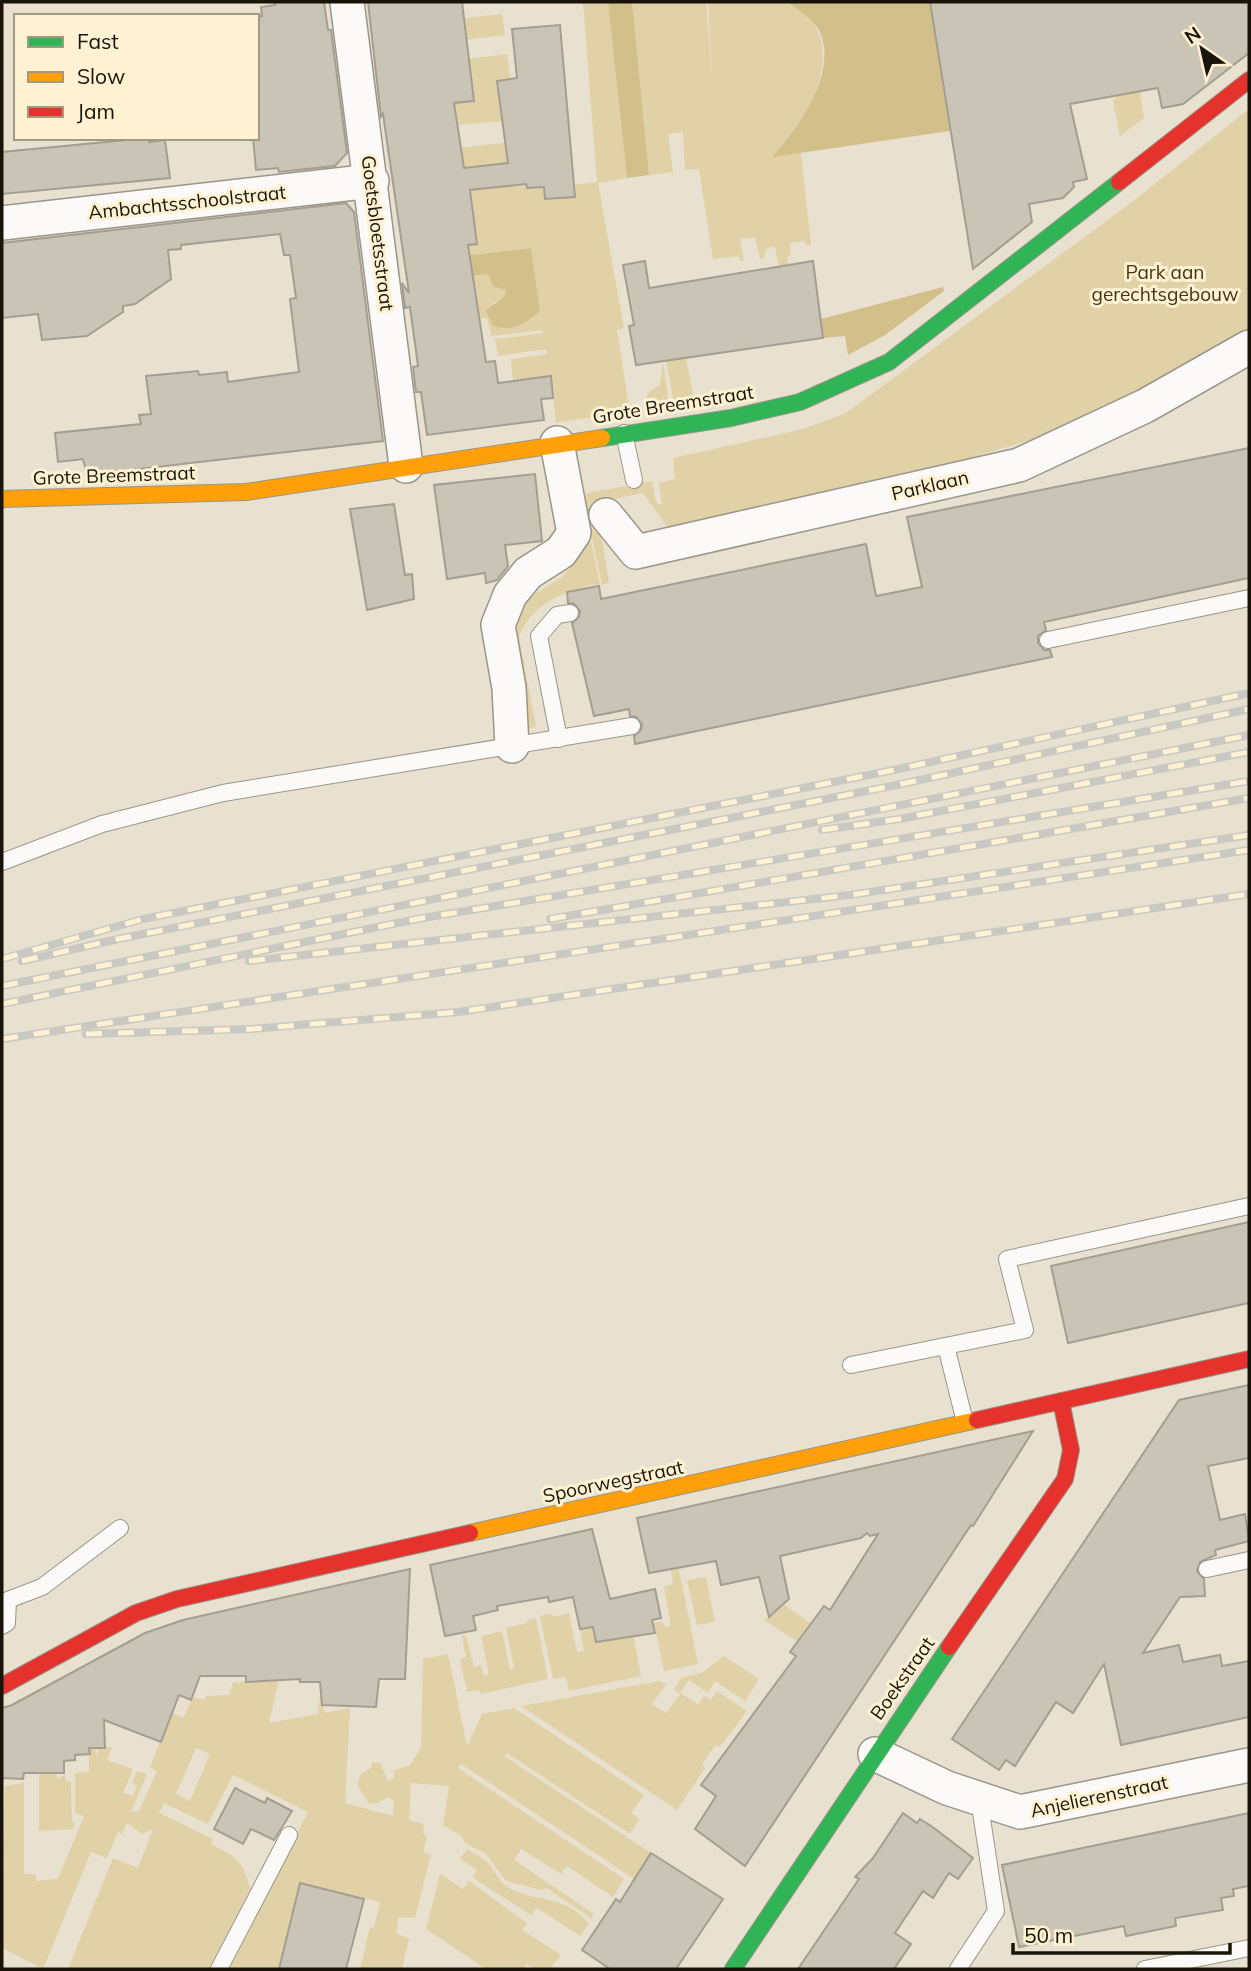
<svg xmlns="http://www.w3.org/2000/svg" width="1251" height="1971" viewBox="0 0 1251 1971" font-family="Mulish,sans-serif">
<rect width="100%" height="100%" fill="#e8e1d0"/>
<g fill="#e1d1a6" fill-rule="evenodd">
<path d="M583,2h25l19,176 -29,5 26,145 -7,2 13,84 -12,-1 -62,10 -5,-47 -16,2 3,22 -43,-17 18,-3 -2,-21 36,-5 -1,-5 -48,7 -3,-17 48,-6v-3l-52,6 -4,-18 -19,2 -6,-42 27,-4 8,12 9,3v7l-14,8 48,7 -9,-63 -64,7 -1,-10 10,-1 -5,-54 -19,2 3,-23 -3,-20 67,-8 -11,37 1,8 35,1 2,12 22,-1 6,-13 23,-3z"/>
<path d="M632,2h74l7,88 -5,-88c15,0 71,-2 81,1 57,28 31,94 3,133l9,17 10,92h-5l-1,-4 -15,2 1,12 -4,1 3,19 -10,-3 -5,-25 -8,1 -3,10 -4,1 -5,-22 -15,2 4,22h-4l-1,-5 -26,3 -14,-90 -14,1 -2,-38 -15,2 5,38 -24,3z"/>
<path d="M502,14l3,21 -58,7 -2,-22z"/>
<path d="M507,54l9,66 -59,5 -3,-22 19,-3 -4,-41z"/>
<path d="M1140,91l4,27 -24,18 -7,-35 5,-6z"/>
<path d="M1249,109v221l-72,45 -111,54 -215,65 -180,38 -28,-39 -47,10 13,80 -7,2 -19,-91 69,-13 4,21 6,4 -3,-23 16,-4 -2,-21 130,-29 43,-16 286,-211z"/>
<path d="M686,358l8,42 -20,3 -8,-42z"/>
<path d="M663,361l6,43 -22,4 -2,-6 4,-10 11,-7z"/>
<path d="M581,495l19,89c-33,5 -69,19 -81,53l17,90 -10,2 -17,-93 18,-37 35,-22 16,-19z"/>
<path d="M678,1565l20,99 -34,7 -10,-48 8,-2 3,6 6,-1 -7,-39 9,-3 -3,-17z"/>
<path d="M706,1577l9,45 -18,3 -10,-45z"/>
<path d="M785,1605l25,18 -9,12 3,3 -4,5 -36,-23z"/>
<path d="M551,1613l2,4 16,-4 8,39 7,-1 -4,-22 13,-2 3,15 11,-1 23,-21 11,56 -72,15 -3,-14 -13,2 -13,-63z"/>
<path d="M536,1618l12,61 -68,15 -1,-4 -12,2 -7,-33 6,-2 -4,-22h4l8,32 7,-2 3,11 5,-2 -8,-38 21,-5 8,39 4,-2 -8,-40 21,-5v-3z"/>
<path d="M448,1654l19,92 15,-32 32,-6 130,87 -13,18 8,6 -9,15 -123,-81 -3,3 147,97 -17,26 -173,-115 -3,4 166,111 -11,18 -46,-31 -6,8 -40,-25 -7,11 80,54 -3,5c-14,-13 -31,-20 -44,-31l-6,2 -35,-9 -20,-27 -21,-11 -4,-7 -18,-11 6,-39 -38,-3 -2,37 15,4 -1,10 4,2 -4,16 8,3 -16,63 -16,-1 -3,17 13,4 -7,31h-42l10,-42 4,1 6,-26 -79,-19 -22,86h-50l79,-157 -75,-37 -25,49 -44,-21 -5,10 54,26 -2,5c24,12 33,17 39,45l-41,80h-141l45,-111 25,10 15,-39 -11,5 -15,-11 -5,11 -4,-2 -11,26 -16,-6 -48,117 -41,-21 3,-162 19,-3v91h12v7l22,-2 26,-63 -9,-3v-40l14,-1v-24h7l1,12 1,-12 14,-1 -5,13 26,9 -10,24 10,3 4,-10 -5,-4 5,-11 10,3 -16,38 8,-1 18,-40 -7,-4 22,-54 11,5 10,-21 11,3 2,-4 23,-1 4,-13h5l2,3 1,-4 38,-2 -10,44 49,-9 3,-27 3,26 26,-5 -5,95 48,13 1,-16 -6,-3 -12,7 -7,-1 -11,-17c1,-12 3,-13 13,-18l1,-6 9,2 6,16 6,-1 1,-8 16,-6 11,-18 2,-88zM196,1748l14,6 -20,47 -14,-7z"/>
<path d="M724,1656l35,23 -14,22 -30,-20 -7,12 -19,-13 -9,13 18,11 6,-8 7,4 6,-9 30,20 -27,36 -5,-2 -13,20 3,3 -28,42 -156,-104 139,-25 6,4 -14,19 14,9 14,-19 -6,-5 8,-12 20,-4z"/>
<path d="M56,1766l1,13 8,-4 1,6h5l1,40 3,4 -2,4 -34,2v-63z"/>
<path d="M467,1849c8,5 17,9 23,16 7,10 10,18 21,24 29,14 53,6 78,34l-9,13 -43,-28 -6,7 -58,-37 4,-8 -17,-11z"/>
<path d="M440,1874l23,15 6,-8 58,42 -5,7 39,25 -11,14h-15l-8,-5 -4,5h-37l-60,-40z"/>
</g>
<g fill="#d3bf8a">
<path d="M608,2h24l17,173 -22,3z"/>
<path d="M788,2h142l20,129 -178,26c27,-28 70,-90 45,-130 -6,-9 -20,-18 -29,-25z"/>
<path d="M531,248l9,63c-16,13 -27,21 -47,15l-7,-15 19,-15 1,-6 -13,-4 -5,-12 -15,2 -3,-21z"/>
<path d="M943,287l1,4 -59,44 -37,20 -3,-19 -22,2 -2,-19z"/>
</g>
<g fill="#cac4b7" stroke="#a49e91" stroke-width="2">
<path d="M275,2h49l4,28h3l16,123 -12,13 -56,6 -1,-4 -22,2 -3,-32h5l-1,-122h5l-1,-9 14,-2z"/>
<path d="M368,2h94l12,99 -20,2 10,65 44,-5 -11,-82 20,-3 -5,-49 48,-4 15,172 -30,2 -1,-12 -17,1 -1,-4 -56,6 7,54 -9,1 18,117 9,-1 3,22 53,-7 2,22 -12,1 3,21 -117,15 -6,-43h-5l-3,-25 5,-1 -8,-59 -5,1 -3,-25 7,10 -26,-179 -2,3z"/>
<path d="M930,2h319v51l-66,51 -21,4 -4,-20 -88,16 17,75 -14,3 1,5 -11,11 -34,6 3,18 -59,47z"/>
<path d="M147,138l2,4 16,-2 5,38 -168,16v-42z"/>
<path d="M346,203l8,9 29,229 -296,34 -4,-16 -25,3 -3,-29 86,-9 -2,-9 12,-1 -5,-38 52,-5 1,4 28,-3 1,10 71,-10 -9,-73 6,-1 -6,-43h-6l-4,-21 -99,11v4l-13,1 3,29 -36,25 -12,2v6l-36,24 -45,4 -4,-26 -36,4v-75z"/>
<path d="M645,261l4,27 164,-27 10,77 -187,27 -7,-39 5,-1 -11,-60z"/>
<path d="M1249,448v130l-205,44 2,8 -8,6v7l6,7h6l2,7 -417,87 -1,-8 7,-6 1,-6 -6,-7 -6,-1 -1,-7 -35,7 -22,-93 7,-6 1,-6 -6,-7 -6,-1 -1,-11 32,-6 2,13 265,-55 10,52 46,-9 -15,-70z"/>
<path d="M535,474l7,67 -37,4 3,21 -11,14 -11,3 -1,-10 -38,6 -13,-94z"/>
<path d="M394,504l11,71 7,-1 2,25 -47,11 -17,-101z"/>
<path d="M1249,1222v81l-181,40 -17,-77z"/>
<path d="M1249,1385v73l-41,8 12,54 25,-6 4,27 -34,9 1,5 -16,7 -3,9 7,8 1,17 -25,1 -37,56 36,-8 4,17 37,-7 2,11 27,-5v56l-128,28 -17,-81 -31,49 -17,-11 -41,64 -9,-6 -7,10 -47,-31 227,-339z"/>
<path d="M1033,1431l-60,95 -2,-1 -226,341 -50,-37 21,-33 -15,-11 95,-129 -6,-4 34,-46 6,4 48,-76 -8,2 -3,-3 -6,5 -81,18 9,43 -20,18 -10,-40 -38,8 -5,-24 -67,12 -12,-55z"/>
<path d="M592,1529l18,70 45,-10 6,29 -9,2 3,13 -59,9 -3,-15 -13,2 -7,-32 -24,5 -1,-5 -51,9 1,4 -25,6 3,14 -31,6 -15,-71z"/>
<path d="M410,1569l-5,110h-26l-3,28 -54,-2 -2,-23h-20v-3l-54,3v-6h-46l-9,24 -12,-5 -18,47 -57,-22 1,28h-16l1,6 -15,1v5l-11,1v12h-40l-1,6 -21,-1v-70l10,-3 133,-72 38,-13z"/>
<path d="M235,1788l30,15 2,-5 25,13 -18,29 -23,-11 -8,15 -29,-15z"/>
<path d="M903,1813l14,10 3,-4 14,9 39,30 -15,21 -9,-6 -16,25 -10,-7 -28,42 16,11 -17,25h-96l61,-90 -4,-2 18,-19z"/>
<path d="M1249,1813v73l-16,3 1,7 -13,2 2,12 -48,8 1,8 -50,10 -2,-10 -105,21 -17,-82z"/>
<path d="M651,1853l72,46 -47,70h-66l-28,-19 34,-51 4,3z"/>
<path d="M300,1883l64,16 -18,70h-67z"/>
</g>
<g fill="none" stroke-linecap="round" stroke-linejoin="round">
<defs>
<g id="lane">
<path d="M624,433l10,47"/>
<path d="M1048,640l201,-42"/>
<path d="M559,739l-20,-103 18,-21 13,-2"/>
<path d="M2,862l100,-38 121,-31 409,-67"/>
<path d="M946,1346l19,76"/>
<path d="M851,1365l174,-35 -18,-71 242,-53"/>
<path d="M1207,1569l42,-9"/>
<path d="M2,1626l5,-3 1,-23 34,-13 78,-59"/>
<path d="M219,1969l70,-134"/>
<path d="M958,1969l38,-58 -17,-112"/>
<path d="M1145,1969l104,-21"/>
</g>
<g id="street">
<path d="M347,2l59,464"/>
<path d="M2,223l370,-42"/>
<path d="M606,515l30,37 383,-87 126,-59 104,-59"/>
<path d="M512,746l-3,-58 -11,-63 12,-30 18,-22 33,-21 13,-19 -17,-90"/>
<path d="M875,1754l72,34 73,24 229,-47"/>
</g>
<g id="fast">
<path d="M602,438l129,-20 69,-16 89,-40 230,-180"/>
<path d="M733,1969l216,-322"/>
</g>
<g id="slow">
<path d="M2,499l244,-7 356,-54"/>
<path d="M470,1533l507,-113"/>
</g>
<g id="jam">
<path d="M1119,182l130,-102"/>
<path d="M977,1420l272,-61"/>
<path d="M949,1647l116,-168 6,-29 -10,-49"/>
<path d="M2,1686l134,-73 41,-14 293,-66"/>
</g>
</defs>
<use href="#lane" stroke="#9a9588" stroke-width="18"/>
<use href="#street" stroke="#9a9588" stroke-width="36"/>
<use href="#fast" stroke="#9a9588" stroke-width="18"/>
<use href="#slow" stroke="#9a9588" stroke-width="18"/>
<use href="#jam" stroke="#9a9588" stroke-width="18"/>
<use href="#lane" stroke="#fcfaf8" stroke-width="16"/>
<use href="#street" stroke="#fcfaf8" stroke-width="33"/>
<use href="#fast" stroke="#30b455" stroke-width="16"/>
<use href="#slow" stroke="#ff9f0a" stroke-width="16"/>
<use href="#jam" stroke="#e5322d" stroke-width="16"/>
<defs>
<g id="rail">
<path d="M822,830l77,-11 350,-67"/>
<path d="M550,919l699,-121"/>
<path d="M2,959l141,-40 746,-148 360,-78"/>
<path d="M22,961l96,-22 774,-153 357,-77"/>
<path d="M249,961l601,-66 399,-60"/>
<path d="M2,986l1247,-251"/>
<path d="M2,1004l415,-85 832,-138"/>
<path d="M86,1034l166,-5 206,-17 791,-118"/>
<path d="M2,1039l1247,-189"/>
</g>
</defs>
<use href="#rail" stroke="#cac8c3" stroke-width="8"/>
<use href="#rail" stroke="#fff2d2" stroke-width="5" stroke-dasharray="16" stroke-linecap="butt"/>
</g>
<g text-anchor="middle" stroke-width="6" stroke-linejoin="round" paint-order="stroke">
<g font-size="19" fill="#191409" stroke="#fff2d2">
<text transform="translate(187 202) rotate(-6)" y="7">Ambachtsschoolstraat</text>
<text transform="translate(378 233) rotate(83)" y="7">Goetsbloetsstraat</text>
<text transform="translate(673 404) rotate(-9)" y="7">Grote Breemstraat</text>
<text transform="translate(114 475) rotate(-2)" y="7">Grote Breemstraat</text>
<text transform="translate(930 485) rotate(-13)" y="7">Parklaan</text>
<text transform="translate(613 1481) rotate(-12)" y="7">Spoorwegstraat</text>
<text transform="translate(902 1678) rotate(-55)" y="7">Boekstraat</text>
<text transform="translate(1099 1796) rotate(-12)" y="7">Anjelierenstraat</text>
</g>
<g font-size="19" fill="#433612" stroke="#fff2d2">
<text x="1165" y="279">Park aan<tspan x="1165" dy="22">gerechtsgebouw</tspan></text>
</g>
</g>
<rect width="1251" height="1971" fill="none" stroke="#191409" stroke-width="7"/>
<rect x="14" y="14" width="245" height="126" fill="#fff2d2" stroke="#a39982" stroke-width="2"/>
<rect x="28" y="37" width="35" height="10" fill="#30b455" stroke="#a39982" stroke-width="2"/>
<text x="77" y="49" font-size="21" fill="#191409">Fast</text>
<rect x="28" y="72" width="35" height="10" fill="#ff9f0a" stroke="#a39982" stroke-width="2"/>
<text x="77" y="84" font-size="21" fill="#191409">Slow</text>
<rect x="28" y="107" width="35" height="10" fill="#e5322d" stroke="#a39982" stroke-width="2"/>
<text x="77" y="119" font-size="21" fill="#191409">Jam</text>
<g transform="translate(1202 49) rotate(326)" stroke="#fff2d2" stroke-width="5" paint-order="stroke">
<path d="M0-5L12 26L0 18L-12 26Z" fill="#191409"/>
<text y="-10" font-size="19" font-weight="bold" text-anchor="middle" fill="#191409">N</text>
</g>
<path d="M1013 1943v10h217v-10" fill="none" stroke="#191409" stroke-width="3.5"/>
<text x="1024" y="1943" font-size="21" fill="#191409" stroke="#fff2d2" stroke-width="5" paint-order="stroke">50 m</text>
</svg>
